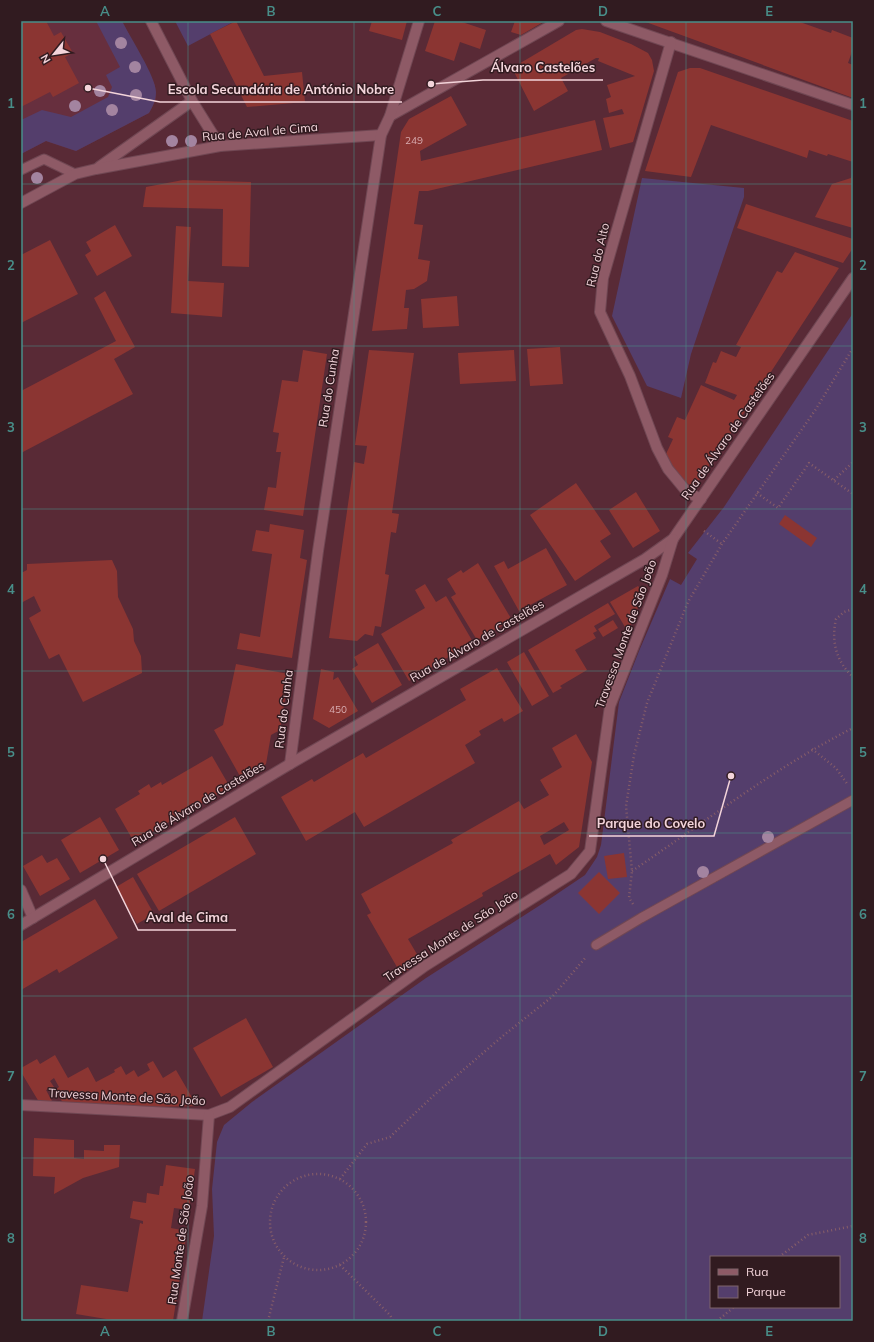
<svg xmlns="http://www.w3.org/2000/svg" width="874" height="1342" viewBox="0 0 874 1342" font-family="Mulish,sans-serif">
<rect width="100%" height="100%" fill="#592a36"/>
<path fill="#672f3e" d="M21,21h101l33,64 1,15 -7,13 -73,38 -30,-10 -25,13z"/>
<g fill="#543e6c" fill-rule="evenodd">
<path d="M96,21h26c8,16 34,56 34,71 0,8 -3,14 -7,21l-73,38 -30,-10 -25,13v-34l21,-10 29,7 37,-20 4,-10 -6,-12 14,-8z"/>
<path d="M175,21h60l-47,25z"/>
<path d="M642,178l102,10v9l-53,157 -10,44 -34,-12 -35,-70z"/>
<path d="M853,313v1008h-651l12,-85 -2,-47 5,-47 7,-17 28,-23 174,-124 119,-76 40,-27 12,-18 4,-12 18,-143 20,-51 31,-72 11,6 16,-26 -9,-6 36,-46zM711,1257h128v50h-128z"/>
</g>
<g fill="#8b3532" fill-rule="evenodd">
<path d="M25,21h21l8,15 7,-4 12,21 -8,4 14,26 -26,14 -3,-5 -29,15v-84z"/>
<path d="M236,21l28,55 38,-4 3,30 -58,5 -37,-73z"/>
<path d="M372,21h35l-5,19 -33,-9z"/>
<path d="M435,21h24l27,9 -6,19 -20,-7 -6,19 -29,-10z"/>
<path d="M515,21h30l-24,14 -10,-3z"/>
<path d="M643,21h154l34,12 1,-3 21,8v11l-5,14 5,2v33z"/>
<path d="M582,29l18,3 31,12 17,9 4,7 2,11 -21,71 -23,6 -7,-30 21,-4 -2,-5 -13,4 -3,-14 5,-2 -4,-12 28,-9 -37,-15 1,-3h-3l-35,20 7,13 -34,20 -22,-43 64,-38z"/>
<path d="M690,68h10l153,53v41l-25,-8 -1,2 -18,-6 -2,8 -96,-33 -20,52 -46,-6 33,-99z"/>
<path d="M451,96l16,29 -47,26 1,10 174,-41 7,30 -174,41h-9l-5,33 9,1 -5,34 12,2 -3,20 -13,8 -8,1 -2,18h5l-2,21 -35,2 29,-199 8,-13z"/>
<path d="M853,172v56l-38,-11 17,-33 19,-6z"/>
<path d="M183,180l68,2 -2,85 -27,-1 1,-57 -80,-2 3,-20z"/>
<path d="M746,204l107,35v9l-10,15 -106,-35z"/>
<path d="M115,225l17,31 -35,20 -12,-21 6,-4 -5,-9z"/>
<path d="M176,226l15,1 -3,54 36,2 -2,34 -51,-4z"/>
<path d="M50,240l28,54 -57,29v-68z"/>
<path d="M795,252l44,16 -112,171 -31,46h-6l-11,-7 -13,-24 7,-15 -5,-2 9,-20 8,3 16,-35 33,15 3,-5 -32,-12 8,-21 3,1 5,-12 15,6 5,-10 -5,-2 41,-74 5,2z"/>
<path d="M105,291l30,56 -21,12 19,35 -112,59v-62l95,-50 -22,-43z"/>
<path d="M457,296l2,30 -36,2 -2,-29z"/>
<path d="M560,347l3,37 -33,2 -3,-37z"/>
<path d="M303,350l24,4 -24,162 -39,-6 4,-23 8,1 3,-22 2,-14h-5l3,-19 -6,-1 9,-52 16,2z"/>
<path d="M369,350l45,3 -22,160 7,1 -3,19 -5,-1 -6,42 4,1 -8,52 -6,-1 -2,10 -8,-2 -8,7 -28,-3 25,-176 10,2 3,-18 -12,-1z"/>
<path d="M514,350l2,31 -56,3 -2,-31z"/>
<path d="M576,483l35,51 -11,7 11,16 -36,24 -45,-66z"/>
<path d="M636,492l24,39 -27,17 -24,-38z"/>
<path d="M785,515l32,23 -6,9 -32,-23z"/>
<path d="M270,524l34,6 -4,28 7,2 -15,98 -55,-9 3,-16 20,4 12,-83 -20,-3 4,-21 13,2z"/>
<path d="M546,548l21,37 -48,26 -25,-45 10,-5 4,8z"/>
<path d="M112,560l5,11 1,26 15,32 1,12 7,15 1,17 -59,29 -24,-48 -10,5 -20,-41 12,-7 -7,-15 -13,7v-30l6,-3v-6z"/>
<path d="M478,563l34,57 -35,20 -26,-43 5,-3 -9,-15 14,-9 2,3z"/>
<path d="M425,584l11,18 10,-6 27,46 -64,39 -28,-47 44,-26 -10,-18z"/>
<path d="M638,586l6,7 -16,39 -18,-30z"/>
<path d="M608,603l7,11 -21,12 3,5 -4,2 3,5 -21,12 12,20 -27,16 2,2 -9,5 -25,-43z"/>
<path d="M613,620l5,8 -15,9 -5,-8z"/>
<path d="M378,643l24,42 -30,18 -20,-34 6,-4 -4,-8z"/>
<path d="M524,652l25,44 -17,10 -25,-44z"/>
<path d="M236,664l53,10 -9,56 -9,5 -5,29 -25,14 -27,-48 9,-5z"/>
<path d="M497,668l26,43 -19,11 -2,-4 -23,13 2,4 -16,10 10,18 -111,64 -9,-15 -49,29 -25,-44 31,-18 2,3 49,-29 3,5 100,-58 -6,-11z"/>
<path d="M321,669l13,3 -1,8 5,-3 20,34 -29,17 -16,-9z"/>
<path d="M576,734l16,28 -13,85 -23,18 -6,-11 -68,39 1,3 -75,43 13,22 -20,13 -34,-59 4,-2 -10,-19 92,-51 -2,-3 68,-39 5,8 25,-14 -9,-15 22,-13 -10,-19zM564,822l5,8 -25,15 -4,-9z"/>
<path d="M212,756l18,31 -96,55 -19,-33 25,-15 -2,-3 11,-7 2,4 10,-6 1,3z"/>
<path d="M100,817l19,33 -39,23 -19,-33z"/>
<path d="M235,817l21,37 -97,57 -22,-37z"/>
<path d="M624,853l3,24 -19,2 -4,-23z"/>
<path d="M42,855l5,8 10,-5 13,21 -30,17 -17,-30z"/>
<path d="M599,872l21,21 -21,21 -21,-21z"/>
<path d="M133,877l21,37 -17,10 -21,-37z"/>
<path d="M95,899l23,39 -59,35 -2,-4 -36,21v-48z"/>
<path d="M246,1018l27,49 -52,30 -28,-49z"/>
<path d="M55,1055l13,23 20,-11 8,15 19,-10 -1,-2 7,-4 5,9 8,-5 4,7 12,-7 -3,-6 6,-3 10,17 13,-8 21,36 -42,1 -92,-4 -8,-13 4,-3 -5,-9 -4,3 4,6 -8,3 7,13 -14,-1 -18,-30v-4l16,-9 3,5z"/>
<path d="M34,1138l40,2v18l10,1v-9l20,1v-6h16l-1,22 -36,11 -29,16 1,-17 -22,-1z"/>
<path d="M166,1165l29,4 -6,41 -15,-2 -3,20 16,3 -14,90h-55l-42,-7 5,-29 47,7 12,-69 3,1v-3l-13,-3 3,-17 13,2 1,-10 12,2 1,-9h3z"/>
</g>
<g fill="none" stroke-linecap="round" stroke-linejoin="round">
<defs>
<g id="service">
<path d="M21,170l23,-11 31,15"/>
<path d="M596,945l45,-27 212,-118"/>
</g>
<g id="minor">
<path d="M151,21l41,80 28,45"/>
<path d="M606,21l247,84"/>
<path d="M671,42l-68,236 -3,34 30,64 27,72 11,21 19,23 14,7"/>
<path d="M390,116l169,-95"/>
<path d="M99,167l93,-66"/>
<path d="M21,203l54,-29 21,-5 124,-23 161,-11"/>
<path d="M290,764l28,-213 63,-416 9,-19 29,-95"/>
<path d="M21,890l12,28"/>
<path d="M21,925l269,-161 355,-205 28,-20 180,-261"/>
<path d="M21,1105l188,10 21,-8 195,-141 146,-92 19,-23 20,-145 52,-131 11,-36"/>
<path d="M182,1321l20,-115 7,-91"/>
</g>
</defs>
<use href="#service" stroke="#704753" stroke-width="11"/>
<use href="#minor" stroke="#704753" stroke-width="12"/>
<g stroke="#885e68" stroke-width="2.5" stroke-dasharray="1 3" stroke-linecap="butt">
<path d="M834,480l19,-18"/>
<path d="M757,493l21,15 31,-45 44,31"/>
<path d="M704,531l18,13"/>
<path d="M853,609l-9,3 -8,7c-5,22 0,42 17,58"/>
<path d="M812,749l24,19 12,17"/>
<path d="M632,871c73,-49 142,-103 221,-143"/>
<path d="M633,904l-4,-6 3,-27 -6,-65 8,-51 13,-52 41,-101 34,-58 94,-135 37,-61"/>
<circle cx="318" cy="1222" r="48"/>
<path d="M340,1179l27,-35 23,-7 44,-42 70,-60 49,-39 33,-39"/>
<path d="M779,1257l29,-22 45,-9"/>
<path d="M340,1265l50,50 3,6"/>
<path d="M268,1321l16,-64"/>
<path d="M717,1321l17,-14"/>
</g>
<use href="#service" stroke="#8e5a66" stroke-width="9"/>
<use href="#minor" stroke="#8e5a66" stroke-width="10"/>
</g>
<g fill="#a384a0">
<circle cx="121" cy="43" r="6"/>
<circle cx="135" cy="67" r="6"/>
<circle cx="100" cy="91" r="6"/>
<circle cx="136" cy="95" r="6"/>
<circle cx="75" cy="106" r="6"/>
<circle cx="112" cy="110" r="6"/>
<circle cx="172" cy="141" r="6"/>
<circle cx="191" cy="141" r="6"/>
<circle cx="37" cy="178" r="6"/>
<circle cx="768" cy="837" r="6"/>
<circle cx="703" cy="872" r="6"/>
</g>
<path fill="none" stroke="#488e89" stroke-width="1" stroke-opacity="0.55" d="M188,21v1300M354,21v1300M520,21v1300M686,21v1300M21,184h832M21,346h832M21,509h832M21,671h832M21,833h832M21,996h832M21,1158h832"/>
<g text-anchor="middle" stroke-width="3" stroke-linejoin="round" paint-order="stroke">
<g font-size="10" fill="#d9acb0">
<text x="414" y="144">249</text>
<text x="338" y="713">450</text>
</g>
<g font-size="12" fill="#f3d4da" stroke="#311b20">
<text transform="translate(260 132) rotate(-5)" y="4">Rua de Aval de Cima</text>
<text transform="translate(598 255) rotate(-77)" y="4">Rua do Alto</text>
<text transform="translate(329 388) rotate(-81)" y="4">Rua do Cunha</text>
<text transform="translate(728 436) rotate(-55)" y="4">Rua de Álvaro de Castelões</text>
<text transform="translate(626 634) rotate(-70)" y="4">Travessa Monte de São João</text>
<text transform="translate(477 641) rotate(-30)" y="4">Rua de Álvaro de Castelões</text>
<text transform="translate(284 709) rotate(-83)" y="4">Rua do Cunha</text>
<text transform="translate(198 804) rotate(-31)" y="4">Rua de Álvaro de Castelões</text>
<text transform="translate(451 936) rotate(-33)" y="4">Travessa Monte de São João</text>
<text transform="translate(127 1097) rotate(3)" y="4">Travessa Monte de São João</text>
<text transform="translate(181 1240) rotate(-82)" y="4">Rua Monte de São João</text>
</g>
</g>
<path fill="none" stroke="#f3d4da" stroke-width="1.5" d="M431 84L483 80H603M88 88L160 102H402M731 776L714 836H589M103 859L138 930H236"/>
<g fill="#f3d4da" stroke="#311b20" stroke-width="1.5">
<circle cx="431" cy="84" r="4"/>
<circle cx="88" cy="88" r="4"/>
<circle cx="731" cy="776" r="4"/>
<circle cx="103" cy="859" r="4"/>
</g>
<g font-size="13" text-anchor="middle" font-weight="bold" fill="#f3d4da" stroke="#311b20" stroke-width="3" stroke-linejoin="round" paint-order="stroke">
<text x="543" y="72">Álvaro Castelões</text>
<text x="281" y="94">Escola Secundária de António Nobre</text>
<text x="651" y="828">Parque do Covelo</text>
<text x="187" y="922">Aval de Cima</text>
</g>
<rect width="874" height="1342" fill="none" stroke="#311b20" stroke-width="44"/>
<rect x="710" y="1256" width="130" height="52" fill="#311b20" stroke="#7f656a"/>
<rect x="718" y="1269" width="20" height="6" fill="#8e5a66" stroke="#7f656a"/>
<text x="746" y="1276" font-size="12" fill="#f3d4da">Rua</text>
<rect x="718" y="1286" width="20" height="12" fill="#543e6c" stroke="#7f656a"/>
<text x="746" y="1296" font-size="12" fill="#f3d4da">Parque</text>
<g transform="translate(54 54) rotate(240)" stroke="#311b20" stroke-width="3" paint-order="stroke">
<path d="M0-3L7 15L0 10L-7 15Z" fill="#f3d4da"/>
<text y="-6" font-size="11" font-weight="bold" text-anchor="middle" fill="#f3d4da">N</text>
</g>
<rect x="22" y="22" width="830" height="1298" fill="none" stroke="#488e89" stroke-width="1.5"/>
<g font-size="13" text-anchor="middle" font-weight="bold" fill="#488e89">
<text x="105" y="16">A</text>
<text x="271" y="16">B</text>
<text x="437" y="16">C</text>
<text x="603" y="16">D</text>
<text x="769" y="16">E</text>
<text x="11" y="108">1</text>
<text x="863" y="108">1</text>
<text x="11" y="270">2</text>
<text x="863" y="270">2</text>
<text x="11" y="432">3</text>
<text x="863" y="432">3</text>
<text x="11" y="594">4</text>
<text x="863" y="594">4</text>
<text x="11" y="757">5</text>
<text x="863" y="757">5</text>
<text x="11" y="919">6</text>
<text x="863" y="919">6</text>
<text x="11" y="1081">7</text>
<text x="863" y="1081">7</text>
<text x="11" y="1243">8</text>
<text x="863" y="1243">8</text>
<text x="105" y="1336">A</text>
<text x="271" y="1336">B</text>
<text x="437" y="1336">C</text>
<text x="603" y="1336">D</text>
<text x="769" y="1336">E</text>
</g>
</svg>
